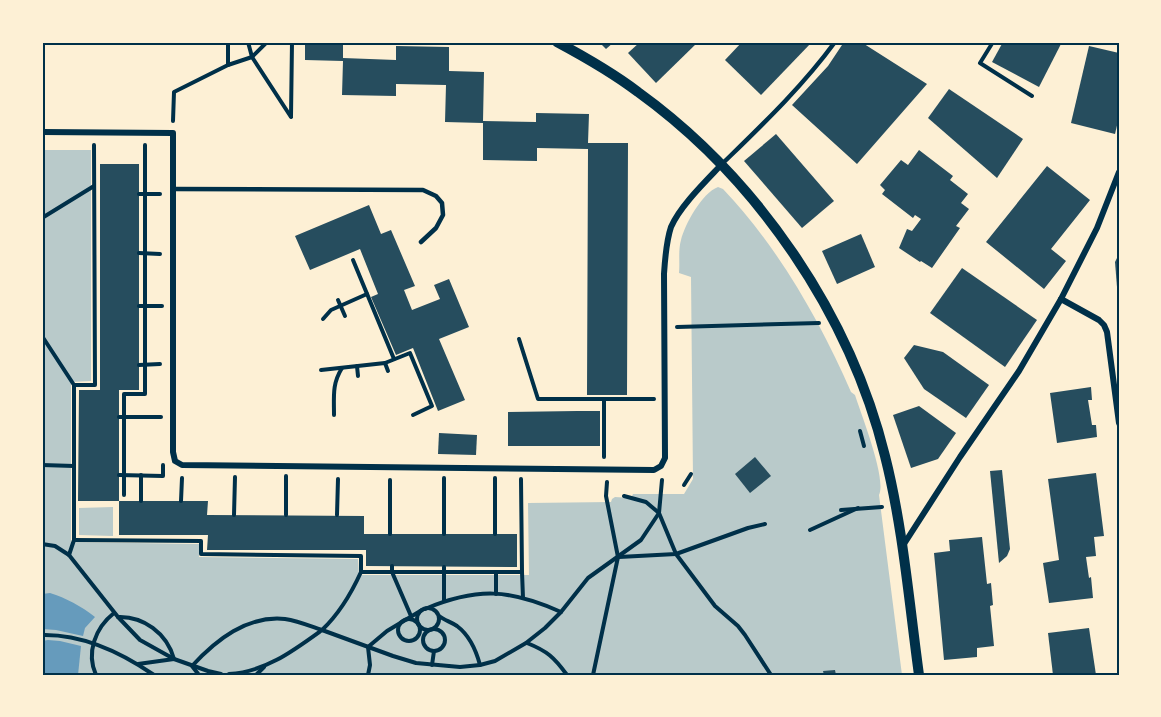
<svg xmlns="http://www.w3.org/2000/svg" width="1161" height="717" viewBox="0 0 1161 717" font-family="'Sofia Sans Condensed',sans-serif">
<rect width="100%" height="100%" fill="#fdf0d5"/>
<g fill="#b9caca">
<path d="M42,150h49v231l-20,1v160l128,2v13l159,2 1,16h170l-1,-72 83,-1 1,-3 3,-2 16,1 2,-4h51l9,-15 -2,-202 -12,-4c1,-10 -1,-23 2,-33 4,-16 21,-47 37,-53l5,2c53,55 98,133 128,203l4,3c6,19 32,84 24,100l23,180h-860z"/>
<path d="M113,507v29l-34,-1v-27z"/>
</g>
<g fill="#669bbc">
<path d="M50,593c16,5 31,13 45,24l-10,11 -2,8 -27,-6 -14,-1v-35z"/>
<path d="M48,640l12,1 21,5 -3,29h-36v-34z"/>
</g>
<g fill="#264d5e">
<path d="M305,42h38v16l53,2v-14l53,1v24l35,1 -1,49 53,1v-9l53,1 -1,29h40l-1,252h-40l1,-246 -51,-1v13l-54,-1v-37l-38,-1 1,-37 -50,-1v12l-54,-1 1,-34 -38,-1z"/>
<path d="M599,42h15l-8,7z"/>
<path d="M640,42h58l-42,41 -28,-30z"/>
<path d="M742,42h70l-51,53 -36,-35z"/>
<path d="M844,42h17l66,42 -70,80 -65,-59 36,-39z"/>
<path d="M1003,42h59l-23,45 -47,-25z"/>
<path d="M1089,46l30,7v64l-4,17 -44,-11z"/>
<path d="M949,89l74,50 -26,39 -69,-60z"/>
<path d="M776,134l58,67 -32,27 -58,-67z"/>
<path d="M919,150l34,26 -3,4 18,14 -7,9 8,6 -13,17 4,2 -28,40 -11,-7 -1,1 -21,-14 8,-19 5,2 9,-12 -6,-4 -2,3 -31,-24 3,-4 -5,-5 21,-25 7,5z"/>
<path d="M100,164h39v226h-20v111h-41l1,-111h21z"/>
<path d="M1047,166l43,34 -39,49 15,12 -22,28 -58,-47z"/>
<path d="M369,205l12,29 10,-4 24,56 -11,4 8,20 28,-11 -6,-14 15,-6 20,48 -30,12 26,61 -27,11 -25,-63 -17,7 -25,-58 7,-3 -18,-45 -50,21 -15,-34z"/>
<path d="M861,234l14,33 -38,17 -15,-33z"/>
<path d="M1119,254v33h-2l-2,-25z"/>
<path d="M962,268l75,52 -32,47 -75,-54z"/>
<path d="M914,345l29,7 46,33 -23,33 -42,-29 -20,-31z"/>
<path d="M1091,387l1,13h-4l4,25h4l1,12 -40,6 -7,-50z"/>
<path d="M919,406l37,27 -18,26 -27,9 -18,-53z"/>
<path d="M577,411h23v35h-92v-34z"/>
<path d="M439,433l38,2 -1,20 -38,-1z"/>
<path d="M755,457l16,19 -21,17 -15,-19z"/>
<path d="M1002,470l8,79 -3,7 -8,7 -9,-92z"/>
<path d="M1096,473l8,63 -10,1 2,19 -10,1 3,21 2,-1 2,21 -44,5 -6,-40 16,-3 -11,-81z"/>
<path d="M119,501h89l-1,14 157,1v18h153v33l-151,-1v-16h-159l1,-15h-89z"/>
<path d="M982,537l5,47 4,-1 2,22 -3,1 4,40 -17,2v9l-33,3 -10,-107 16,-2 -1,-11z"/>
<path d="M1089,628l7,47h-43l-5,-42z"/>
<path d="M835,670l1,5h-12l-1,-4z"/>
</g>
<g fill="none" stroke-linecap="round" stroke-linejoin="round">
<g stroke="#003049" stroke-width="4">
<path d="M248,42l4,15 39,60"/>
<path d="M993,42l-13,21 52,33"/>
<path d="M228,65v-23"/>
<path d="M291,116l1,-74"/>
<path d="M173,121l1,-29 54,-27 24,-8 15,-15"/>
<path d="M139,194h21"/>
<path d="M42,218l52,-32"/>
<path d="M139,253l21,1"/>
<path d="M353,260l41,99"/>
<path d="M338,300l7,16"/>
<path d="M139,306h23"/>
<path d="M323,319l8,-9 36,-16"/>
<path d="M677,327l142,-4"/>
<path d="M42,336l32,49v155l-5,15"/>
<path d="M519,339l19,60h116"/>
<path d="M385,363l3,8"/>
<path d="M139,365l21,-1"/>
<path d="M357,366l1,10"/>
<path d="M321,370l64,-7 25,-10 22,53 -19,9"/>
<path d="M74,385h21l-1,-240"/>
<path d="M334,415c0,-19 -2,-31 8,-47"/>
<path d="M119,417h42"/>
<path d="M860,431l4,15"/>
<path d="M604,457v-58h49"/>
<path d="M42,465l32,1"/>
<path d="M119,475l44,1v-11"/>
<path d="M286,476v39"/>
<path d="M495,478v56"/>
<path d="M684,485l7,-11"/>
<path d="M124,495v-101h21v-249"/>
<path d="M624,496l22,6 13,11 17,41 39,52 23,20 7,9 26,40"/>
<path d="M141,501v-26"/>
<path d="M181,501l1,-23"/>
<path d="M841,510l41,-3"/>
<path d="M234,515l1,-38"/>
<path d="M337,515l1,-36"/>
<path d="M810,530l48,-22"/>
<path d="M390,534v-54"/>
<path d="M444,534v-56"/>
<path d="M74,540l127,1v13l160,2v16h161l-1,-93"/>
<path d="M42,544l13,2 14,9 49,62 22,23 34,19 34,12 13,3"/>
<path d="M619,557l57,-3 72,-26 17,-4"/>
<path d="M392,566v6l19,44"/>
<path d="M444,567v34"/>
<path d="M522,572l1,26"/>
<path d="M496,594v-22"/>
<circle cx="428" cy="619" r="11"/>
<path d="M425,609c52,-22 85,-20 136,3"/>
<path d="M439,616c5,4 12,6 18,10 12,9 19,24 23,39"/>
<path d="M118,617c25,-1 49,16 56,42l-36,5"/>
<circle cx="409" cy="630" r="11"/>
<circle cx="434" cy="640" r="11"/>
<path d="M42,635c40,-1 80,18 112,40"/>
<path d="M527,643c20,8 27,14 40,32"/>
<path d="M432,665l2,-14"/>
<path d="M229,674c36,-2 64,-23 93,-44l71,26 23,7 44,4 20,-2 15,-4 31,-18 19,-15 16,-16 27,-34 53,-38 18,-27 3,-33"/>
<path d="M96,675c-10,-22 -1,-47 18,-62"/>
<path d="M199,675l-7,-9c24,-26 55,-51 93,-47 13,2 25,7 37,11 18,-17 29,-36 39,-58"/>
<path d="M256,675l8,-8"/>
<path d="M368,675l2,-10 -2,-18 19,-16 35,-21"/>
<path d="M593,675l25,-118 -12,-61 1,-14"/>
</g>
<g stroke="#003049" stroke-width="4.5">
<path d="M723,163c39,-38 79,-76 112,-121"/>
<path d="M173,189l250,1 13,6 6,7 1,12 -7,13 -15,14"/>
</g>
<g stroke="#003049" stroke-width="6">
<path d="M42,132l131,1v319l2,9 7,4 472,5 7,-4 4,-8 -1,-184c1,-15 2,-32 7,-47 9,-21 35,-46 51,-63"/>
<path d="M1061,299l38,21 5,5 3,7 12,91"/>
<path d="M904,544l56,-87 59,-86 42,-72 36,-71 22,-56"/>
</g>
<path stroke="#003049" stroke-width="10" d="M557,42c28,15 56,31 81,50 119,86 212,222 247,364 18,71 24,146 34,219"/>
</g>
<rect width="1161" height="717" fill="none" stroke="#fdf0d5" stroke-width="87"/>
<rect x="44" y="44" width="1074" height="630" fill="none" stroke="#003049" stroke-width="2"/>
</svg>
